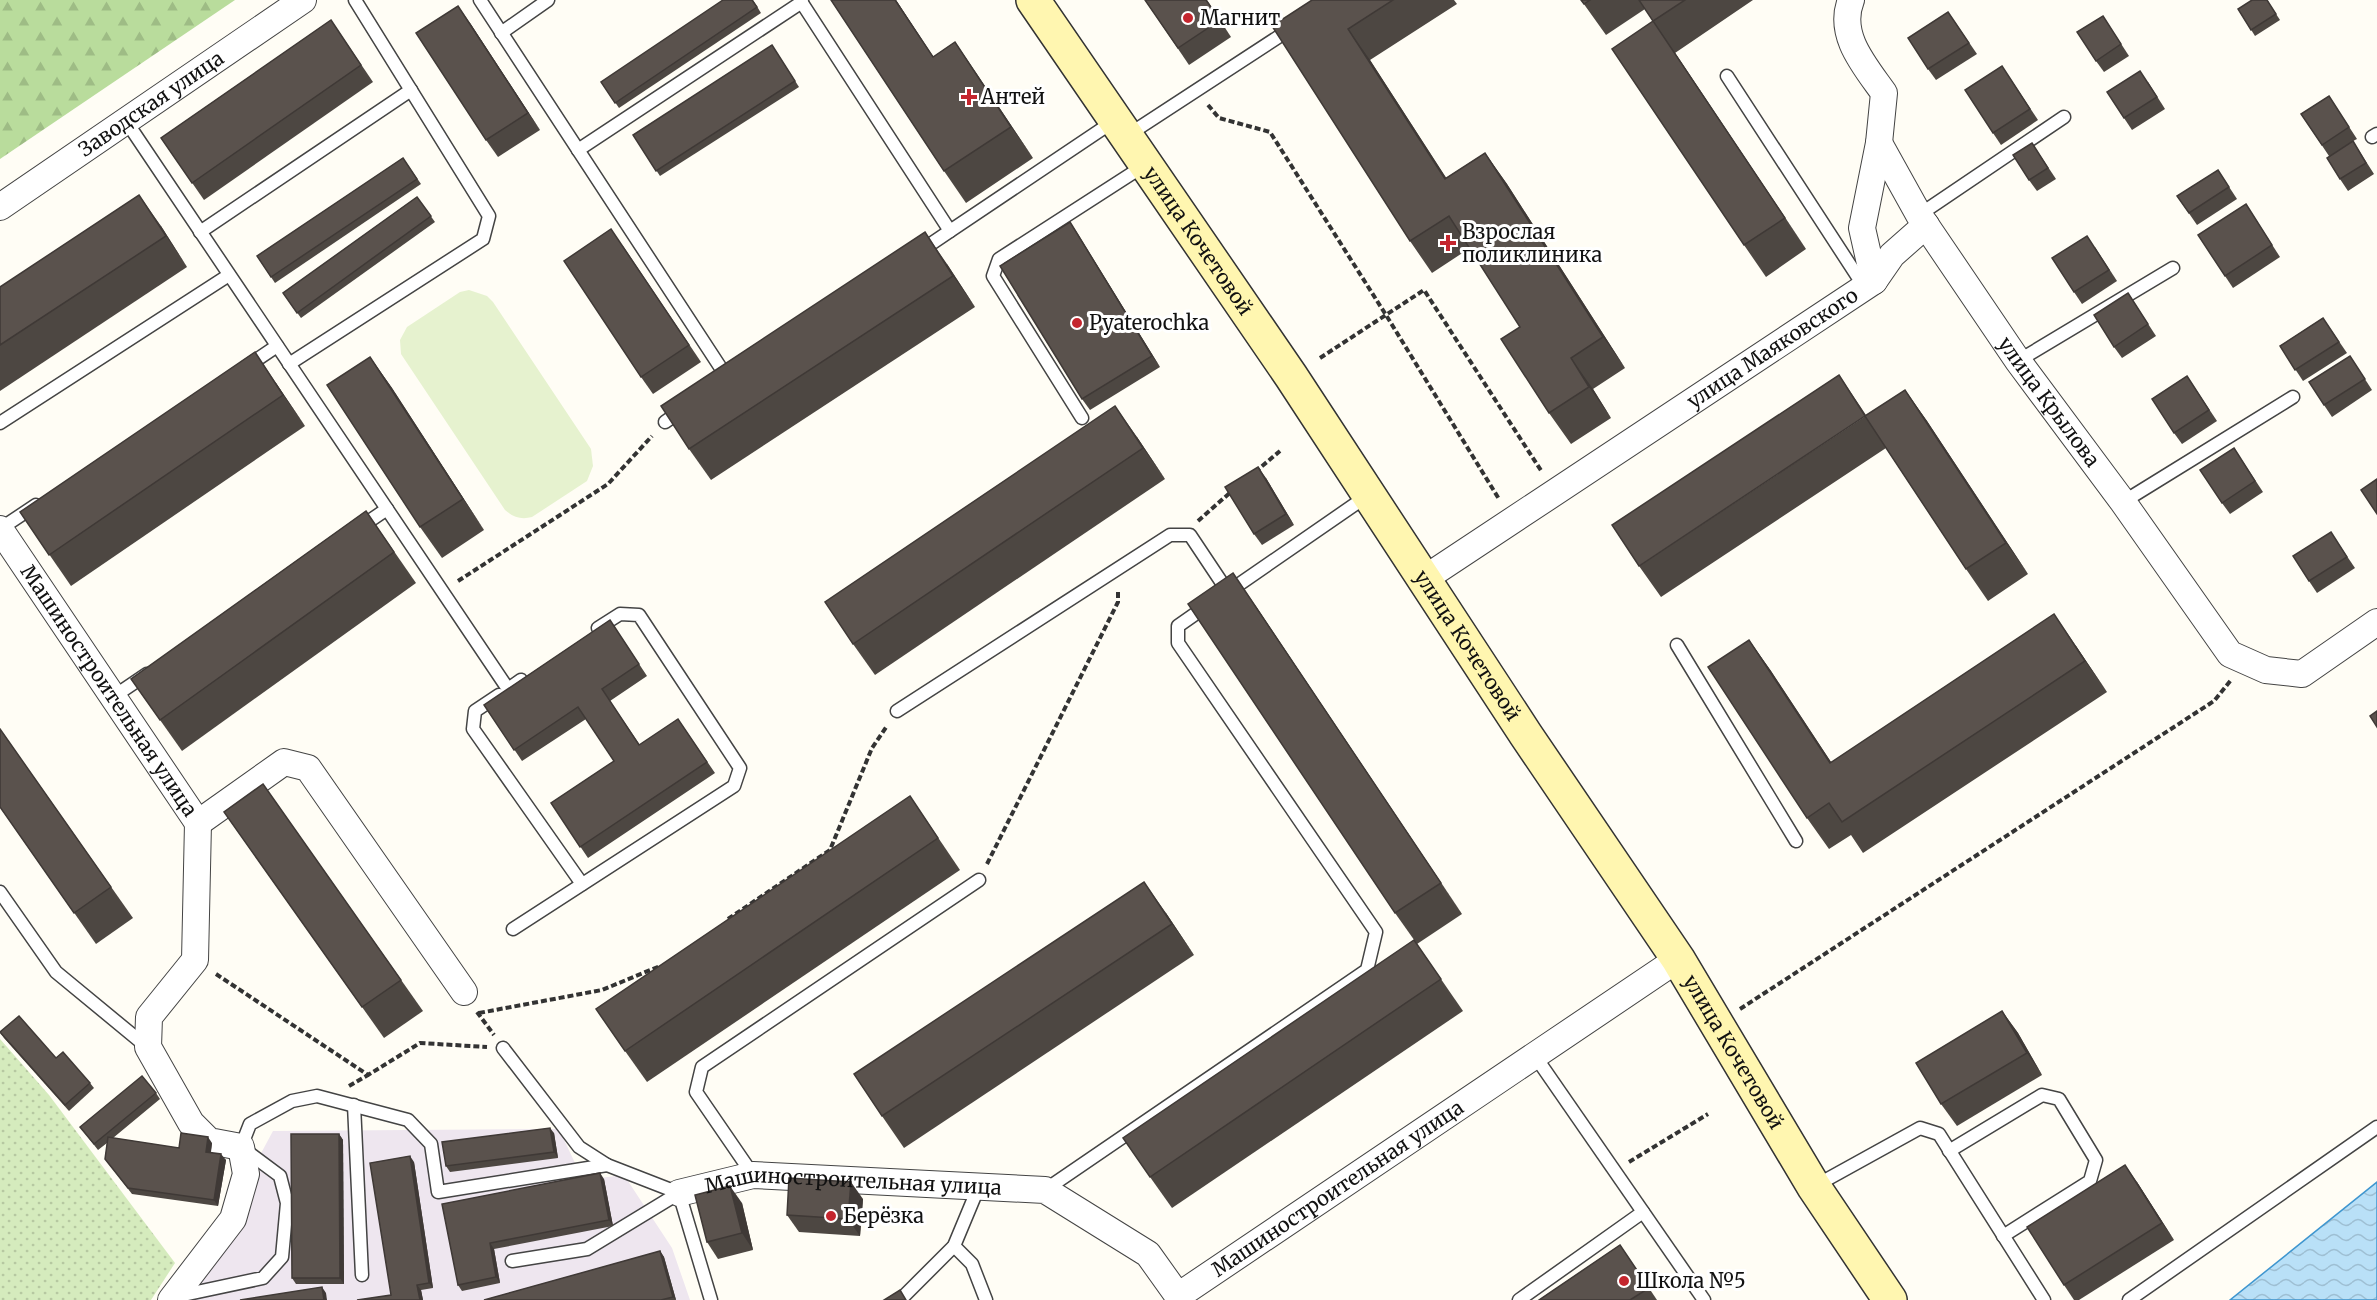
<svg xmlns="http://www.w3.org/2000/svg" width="2377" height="1300" viewBox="0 0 2377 1300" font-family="Merriweather,serif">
<defs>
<pattern id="forest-firs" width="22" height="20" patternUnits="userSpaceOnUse" patternTransform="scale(1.5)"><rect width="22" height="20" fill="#b9dc9c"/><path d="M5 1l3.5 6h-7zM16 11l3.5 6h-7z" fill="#9ebc85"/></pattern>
<pattern id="park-dots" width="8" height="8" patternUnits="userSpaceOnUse" patternTransform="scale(1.5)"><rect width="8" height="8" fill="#d5ebbd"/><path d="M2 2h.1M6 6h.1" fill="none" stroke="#b6c8a1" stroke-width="1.8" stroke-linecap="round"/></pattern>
<pattern id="water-waves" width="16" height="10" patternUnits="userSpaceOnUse" patternTransform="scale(1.5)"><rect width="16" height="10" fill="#b9e0f7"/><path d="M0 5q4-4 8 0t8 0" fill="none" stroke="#9ebfd3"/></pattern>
</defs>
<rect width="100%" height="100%" fill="#fffdf5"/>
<path fill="#eee6ef" d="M559,1129l24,51 41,-5 48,73 18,52h-508l91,-169z"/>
<path fill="url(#forest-firs)" d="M0,0h235l-235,159z"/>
<path fill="url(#park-dots)" d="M0,1039l49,56 126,168 -24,37h-151z"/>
<path fill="#e6f2cf" d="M469,290l18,6 6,6 98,147 2,17 -6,15 -55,36c-11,3 -19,0 -27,-7l-104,-156 -1,-14 7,-13 53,-35z"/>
<path fill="url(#water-waves)" stroke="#3f96cf" stroke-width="1.5" d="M2377,1182v118h-147z"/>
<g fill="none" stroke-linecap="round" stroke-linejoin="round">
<defs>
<g id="lane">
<path d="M480,0l248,379"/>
<path d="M800,0l150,231 164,-110"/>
<path d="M501,33l47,-33"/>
<path d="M1727,76l138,212"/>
<path d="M126,121l382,568 13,-9"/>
<path d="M1128,135l164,-107"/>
<path d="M2372,137l5,-3"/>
<path d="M578,150l224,-148"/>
<path d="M1919,215l145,-98"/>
<path d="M200,232l211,-142"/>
<path d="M919,252l31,-21"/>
<path d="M2018,361l155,-93"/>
<path d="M289,364l194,-125 6,-23 -134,-216"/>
<path d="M246,367l31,-21"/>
<path d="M1082,418l-89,-142 6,-17 146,-94"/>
<path d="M665,422l17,-12"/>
<path d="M0,423l229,-148"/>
<path d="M2123,502l170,-105"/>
<path d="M359,528l28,-19"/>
<path d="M0,529l36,-24"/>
<path d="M1228,592l139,-96"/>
<path d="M1677,645l119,196"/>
<path d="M499,695l-24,16 -2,18 109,155"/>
<path d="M113,697l34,-23"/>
<path d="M897,711l273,-176h20l38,57"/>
<path d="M0,892l56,80 91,75"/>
<path d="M513,929l221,-143 6,-18 -101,-153 -19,-1 -22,14"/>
<path d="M503,1048l76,99 28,18 72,28"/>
<path d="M1535,1056l169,244"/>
<path d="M354,1105l8,170"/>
<path d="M1949,1151l93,-56 17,4 37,61 -6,21 -87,55"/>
<path d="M753,1175l-57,-83 6,-25 277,-187"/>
<path d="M1815,1186l105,-58 19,6 105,166"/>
<path d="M1045,1190l322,-220 9,-38 -198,-289v-17l30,-21"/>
<path d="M679,1193l32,107"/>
<path d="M954,1246l18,18 14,36"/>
<path d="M512,1261l75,-12 92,-56"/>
<path d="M178,1296l85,-18 19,-21 5,-54 -7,-27 -39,-29 9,-23 42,-23 25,-5 91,24 23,24 7,48 169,-27"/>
<path d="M900,1300l54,-54 25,-60"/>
<path d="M1519,1300l124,-88"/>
<path d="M2129,1300l248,-173"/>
</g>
<g id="street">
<path id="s1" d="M1879,143l40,72 99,146 105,141 107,152 36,16 36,4 75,-52"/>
<path id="s2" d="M0,207l303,-207"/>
<path d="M1874,281l18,-26 34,-30"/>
<path id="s3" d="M0,529l198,294"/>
<path id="s4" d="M1424,579l450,-298 -12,-53 17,-85 5,-50c-19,-27 -47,-58 -33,-93"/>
<path d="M198,823l86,-61 24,6 156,224"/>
<path id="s5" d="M679,1193l74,-18 292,15 103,64 30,42 500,-337"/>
<path d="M171,1300l62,-81 13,-45 -5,-27 -32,-6 -18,-18 -43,-76 1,-30 46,-57 3,-137"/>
</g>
<g id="secondary">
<path id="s6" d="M1033,0l258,376 235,359 152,224 136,228 76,113"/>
</g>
</defs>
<use href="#lane" stroke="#444" stroke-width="15"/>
<use href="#street" stroke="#444" stroke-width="28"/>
<use href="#secondary" stroke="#333" stroke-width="36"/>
<g stroke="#333" stroke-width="4" stroke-dasharray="6 3" stroke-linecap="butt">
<path d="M1208,105l11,13 51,14 116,183 113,184"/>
<path d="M1320,358l104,-68 118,182"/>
<path d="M1255,472l25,-21"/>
<path d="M1198,521l35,-31"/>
<path d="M458,581l150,-97 44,-48"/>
<path d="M987,864l131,-262v-12"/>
<path d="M728,919l102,-69 42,-102 15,-22"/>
<path d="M216,974l152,101 52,-32 67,4"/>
<path d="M1740,1009l474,-308 17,-21"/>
<path d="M477,1012l17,23"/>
<path d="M479,1013l123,-23 58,-24"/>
<path d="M349,1086l19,-11"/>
<path d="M1629,1162l79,-48"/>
</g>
<use href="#lane" stroke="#fff" stroke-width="12"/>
<use href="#street" stroke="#fff" stroke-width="26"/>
<use href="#secondary" stroke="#fff6b0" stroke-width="33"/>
</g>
<g fill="#4d4742">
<path d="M753,0l8,13 -142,95 -18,-26z"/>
<path d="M831,0h65l37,57 22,-15 78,116 -67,45 -22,-32z"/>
<path d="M1145,0h62l24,37 -42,28z"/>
<path d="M1312,0h142l3,4 -87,56 76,118 39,-25 22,31 118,184 -32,21 18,29 -40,26 -22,-31 -29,-86 -50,-79 -38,25 -22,-32z"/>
<path d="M1581,0h172l-78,53 131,196 -40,28 -22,-32 -91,-224 -8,-12 -39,26z"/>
<path d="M2267,0l13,20 -25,16 -17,-27z"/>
<path d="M1948,12l29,42 -41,26 -8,-11z"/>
<path d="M2103,16l26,40 -25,16 -8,-11z"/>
<path d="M331,20l42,62 -169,118 -43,-62z"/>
<path d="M470,23l70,107 -42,27 -12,-17z"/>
<path d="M772,45l27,42 -139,89 -27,-41z"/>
<path d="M2010,78l28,42 -37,25 -8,-12z"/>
<path d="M2148,82l17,27 -33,21 -8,-12z"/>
<path d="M2329,96l28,43 -4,2 21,33 -26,17 -8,-12 -11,-23 -28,-42z"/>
<path d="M2032,143l24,36 -19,12 -8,-11z"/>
<path d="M403,158l18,26 -146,99 -18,-27z"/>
<path d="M2218,170l19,29 -40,26 -20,-29z"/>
<path d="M417,197l18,25 -134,96 -18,-25z"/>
<path d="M2246,204l34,53 -47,31 -8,-12z"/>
<path d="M1070,222l90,145 -70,43 -8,-11z"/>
<path d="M161,226l26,41 -187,124v-104z"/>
<path d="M623,246l78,116 -48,32 -12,-17z"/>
<path d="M2095,247l22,34 -35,23 -8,-12z"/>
<path d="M947,264l28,43 -264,173 -22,-31z"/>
<path d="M2128,293l28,43 -34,22 -8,-11z"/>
<path d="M2323,318l24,35 -44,28 -23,-35z"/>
<path d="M2350,356l22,34 -40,27 -8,-12z"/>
<path d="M370,357l22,31 92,142 -42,28 -22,-31z"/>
<path d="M2187,376l30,45 -35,23 -8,-11z"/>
<path d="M276,383l29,43 -234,160 -51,-74z"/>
<path d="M1905,390l22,31 101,153 -40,27 -22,-32 -80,-121 -225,149 -22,-31z"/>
<path d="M1137,437l28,42 -290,196 -22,-31z"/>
<path d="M2234,448l29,44 -33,22 -8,-11z"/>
<path d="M1266,478l28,47 -32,20 -8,-11z"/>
<path d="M366,511l50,72 -234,168 -51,-72z"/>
<path d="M2338,543l17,25 -38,25 -8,-12z"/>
<path d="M1255,605l207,309 -45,30 -22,-31z"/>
<path d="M610,620l37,56 -37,25 30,44 38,-26 37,54 -127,85 -37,-55 63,-42 -28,-42 -64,42 -38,-56z"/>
<path d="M1749,640l22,31 60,91 245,-116 31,46 -244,161 -12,-18 -22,14 -22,-31z"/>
<path d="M0,729l133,189 -37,26 -96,-137z"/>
<path d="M263,784l160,227 -39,27 -160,-226z"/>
<path d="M910,796l50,74 -313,212 -22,-31z"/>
<path d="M1166,913l28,42 -290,193 -22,-32z"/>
<path d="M1414,940l49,71 -291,197 -22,-31z"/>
<path d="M2002,1011l16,22 24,42 -85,51 -16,-22z"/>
<path d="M0,1032l56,26 34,25 4,5 -25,23 -65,-73z"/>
<path d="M156,1093l4,6 -47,39 66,10 33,-5 -1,9 15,8 -8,46 -86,-12 -27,-35 2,-16 -9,7 -18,-23z"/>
<path d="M554,1133l4,25 -108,14 -4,-6z"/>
<path d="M339,1134l4,6 1,144h-48l-4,-6z"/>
<path d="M414,1162l19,126 -12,2 2,10h-66l34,-5z"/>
<path d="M604,1179l9,47 -119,23 6,34 -38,8 -4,-6 -16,-81z"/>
<path d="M2137,1182l37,58 -95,60h-5l-10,-15z"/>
<path d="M863,1199l-3,37 -61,-4 -12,-17z"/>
<path d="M742,1203l11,47 -35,9 -11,-17z"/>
<path d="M1620,1245l37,55h-118z"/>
<path d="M660,1251l4,6 12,43h-192z"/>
</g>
<g fill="#3f3936">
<path d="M895,0h1l58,88 -21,-31z"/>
<path d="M458,6l12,17 70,107 -12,-17z"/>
<path d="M1653,21l22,32 131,196 -21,-31z"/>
<path d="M1348,29l22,31 97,150 -22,-31z"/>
<path d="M955,42l22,32 56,84 -22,-31z"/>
<path d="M1485,153l22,31 118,184 -22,-31z"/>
<path d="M139,195l22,31 26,41 -21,-31z"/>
<path d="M1070,222l8,12 82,133 -8,-11z"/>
<path d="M925,232l22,32 28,43 -22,-31z"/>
<path d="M255,352l21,31 29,43 -22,-31z"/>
<path d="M370,357l22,31 92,142 -21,-31z"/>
<path d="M1571,358l22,31 18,29 -22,-31z"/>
<path d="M1839,375l21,31 27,41 -22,-31z"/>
<path d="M1905,390l22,31 101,153 -22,-31z"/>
<path d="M1115,406l22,31 28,42 -22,-31z"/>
<path d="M1258,467l8,11 28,47 -8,-11z"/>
<path d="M1233,573l22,32 207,309 -21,-31z"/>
<path d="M2054,614l22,32 31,46 -22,-31z"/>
<path d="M1749,640l22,31 81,123 -22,-31z"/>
<path d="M1144,882l22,31 28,42 -22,-31z"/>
<path d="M2002,1011l16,22 24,42 -15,-22z"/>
<path d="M550,1128l4,5 4,25 -4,-6z"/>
<path d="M339,1134l4,6 1,144 -4,-6z"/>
<path d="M208,1137l4,6 -2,14 -4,-5z"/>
<path d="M221,1154l5,6 -8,46 -4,-6z"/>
<path d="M410,1156l4,6 19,126 -4,-5z"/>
<path d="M2125,1165l12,17 37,58 -12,-17z"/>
<path d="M600,1173l4,6 9,47 -4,-6z"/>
<path d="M851,1182l12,17 -3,37 -12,-17z"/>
<path d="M730,1186l12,17 11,47 -11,-17z"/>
<path d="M490,1243l4,6 6,34 -4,-6z"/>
<path d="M660,1251l4,6 12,43 -3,-3z"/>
<path d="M417,1285l4,5 2,10h-3z"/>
<path d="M322,1287l4,6 1,7h-3z"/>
</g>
<g fill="#5a524d" stroke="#3f3936" stroke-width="1.5">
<path d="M723,0h29l5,7 -142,96 -14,-21z"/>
<path d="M831,0h64l38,57 22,-15 56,85 -67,44z"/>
<path d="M1145,0h61l14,20 -42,28z"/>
<path d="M1312,0h81l-45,29 97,150 40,-26 118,184 -32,21 18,29 -40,26 -48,-74 19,-12 -71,-111 -39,25 -138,-215z"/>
<path d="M1581,0h9l-6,4z"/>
<path d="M1639,0h46l-32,21 132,197 -41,27 -132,-196 41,-28z"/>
<path d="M2252,0h15l9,14 -25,16 -13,-21z"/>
<path d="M458,6l70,107 -42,27 -70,-107z"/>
<path d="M1948,12l21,31 -41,26 -20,-31z"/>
<path d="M2103,16l18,28 -25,17 -19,-29z"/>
<path d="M331,20l30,45 -169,118 -31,-45z"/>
<path d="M772,45l23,36 -139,90 -23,-36z"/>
<path d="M2002,66l28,43 -37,24 -28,-43z"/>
<path d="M2140,71l17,26 -33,21 -17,-26z"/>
<path d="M2329,96l20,31 -27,18 -21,-31z"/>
<path d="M2353,141l13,22 -26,16 -13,-21z"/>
<path d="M2032,143l16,25 -19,12 -16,-25z"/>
<path d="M403,158l14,21 -146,98 -14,-21z"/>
<path d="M2218,170l11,17 -40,26 -12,-17z"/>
<path d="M139,195l27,41 -166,109v-58z"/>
<path d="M417,197l14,19 -134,97 -14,-20z"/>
<path d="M2246,204l26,41 -47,31 -27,-41z"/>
<path d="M1070,222l82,134 -70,43 -82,-133z"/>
<path d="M611,229l78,116 -48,32 -77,-116z"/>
<path d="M925,232l28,44 -264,173 -28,-43z"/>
<path d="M2087,236l22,34 -35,22 -22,-34z"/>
<path d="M2128,293l20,31 -34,23 -20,-32z"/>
<path d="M2323,318l16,24 -44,28 -15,-24z"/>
<path d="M255,352l28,43 -234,160 -29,-43z"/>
<path d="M2350,356l15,23 -41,26 -15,-23z"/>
<path d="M370,357l93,142 -43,28 -93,-142z"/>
<path d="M1839,375l26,41 40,-26 101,153 -40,26 -101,-153 -226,150 -27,-41z"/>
<path d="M2187,376l22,34 -35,23 -22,-34z"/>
<path d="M1115,406l28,42 -290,196 -28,-42z"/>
<path d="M2234,448l21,33 -33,22 -22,-33z"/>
<path d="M1258,467l28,47 -32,20 -29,-47z"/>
<path d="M2377,479v35l-16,-24z"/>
<path d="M366,511l28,41 -234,168 -29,-41z"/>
<path d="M2331,532l16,25 -38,24 -16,-25z"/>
<path d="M1233,573l208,310 -46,30 -207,-309z"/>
<path d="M2054,614l31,47 -243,161 -13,-19 -22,15 -99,-151 41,-27 81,123z"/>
<path d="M610,620l29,44 -37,25 37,56 39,-26 29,43 -127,85 -29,-44 63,-42 -36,-54 -64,43 -30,-45z"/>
<path d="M2377,711v16l-7,-11z"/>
<path d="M0,729l111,158 -37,26 -74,-106z"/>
<path d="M263,784l138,196 -39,27 -138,-195z"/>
<path d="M910,796l28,42 -313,213 -29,-42z"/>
<path d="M1144,882l28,42 -290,192 -28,-42z"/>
<path d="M1414,940l27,39 -291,198 -27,-39z"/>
<path d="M2002,1011l25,42 -86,51 -25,-41z"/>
<path d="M19,1016l37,42 7,-6 27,31 -25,22 -65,-73z"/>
<path d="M142,1076l14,17 -62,51 -14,-17z"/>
<path d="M550,1128l4,24 -108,14 -4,-24z"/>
<path d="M181,1133l27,4 -2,15 15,2 -7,46 -86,-12 -23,-29 3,-22 71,11z"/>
<path d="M291,1134h48l1,144h-48z"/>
<path d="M410,1156l19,127 -12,2 3,15h-63l34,-5 -21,-132z"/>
<path d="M2125,1165l37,58 -98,62 -37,-58z"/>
<path d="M600,1173l9,47 -119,23 6,34 -38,8 -16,-81z"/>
<path d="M789,1178l62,4 -3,37 -61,-4z"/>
<path d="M730,1186l12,47 -35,9 -12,-47z"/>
<path d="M1620,1245l29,43 -19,12h-91z"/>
<path d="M660,1251l13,46 -12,3h-177z"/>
<path d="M322,1287l2,13h-84z"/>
<path d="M900,1290l6,10h-22z"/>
</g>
<g fill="#c4262e" stroke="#fff" stroke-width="2">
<circle cx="1188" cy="18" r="6"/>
<path d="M966 88h6v6h6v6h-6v6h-6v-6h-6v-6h6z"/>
<path d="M1445 234h6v6h6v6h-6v6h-6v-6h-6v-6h6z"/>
<circle cx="1077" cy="323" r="6"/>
<circle cx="831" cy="1216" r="6"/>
<circle cx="1624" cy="1281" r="6"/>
</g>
<g text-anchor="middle" stroke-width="6" stroke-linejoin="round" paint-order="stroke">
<g font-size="20" fill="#111" stroke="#fff" text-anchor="start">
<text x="1200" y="25">Магнит</text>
<text x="981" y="104">Антей</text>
<text x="1462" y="239">Взрослая<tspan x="1462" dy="23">поликлиника</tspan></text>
<text x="1089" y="330">Pyaterochka</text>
<text x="843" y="1223">Берёзка</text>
<text x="1636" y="1288">Школа №5</text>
</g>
<g font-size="20" fill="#111" stroke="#fff">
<text dy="7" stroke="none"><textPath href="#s2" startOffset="183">Заводская улица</textPath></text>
<text dy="7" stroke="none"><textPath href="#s6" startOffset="292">улица Кочетовой</textPath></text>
<text dy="7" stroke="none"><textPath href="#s4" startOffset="418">улица Маяковского</textPath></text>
<text dy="7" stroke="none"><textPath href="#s1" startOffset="310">улица Крылова</textPath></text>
<text dy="7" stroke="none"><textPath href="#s6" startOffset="778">улица Кочетовой</textPath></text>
<text dy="7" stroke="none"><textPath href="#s3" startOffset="195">Машиностроительная улица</textPath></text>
<text dy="7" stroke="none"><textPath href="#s6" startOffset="1264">улица Кочетовой</textPath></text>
<text dy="7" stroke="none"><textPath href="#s5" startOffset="734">Машиностроительная улица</textPath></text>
<text dy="7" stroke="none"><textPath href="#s5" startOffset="176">Машиностроительная улица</textPath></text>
</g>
</g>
</svg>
